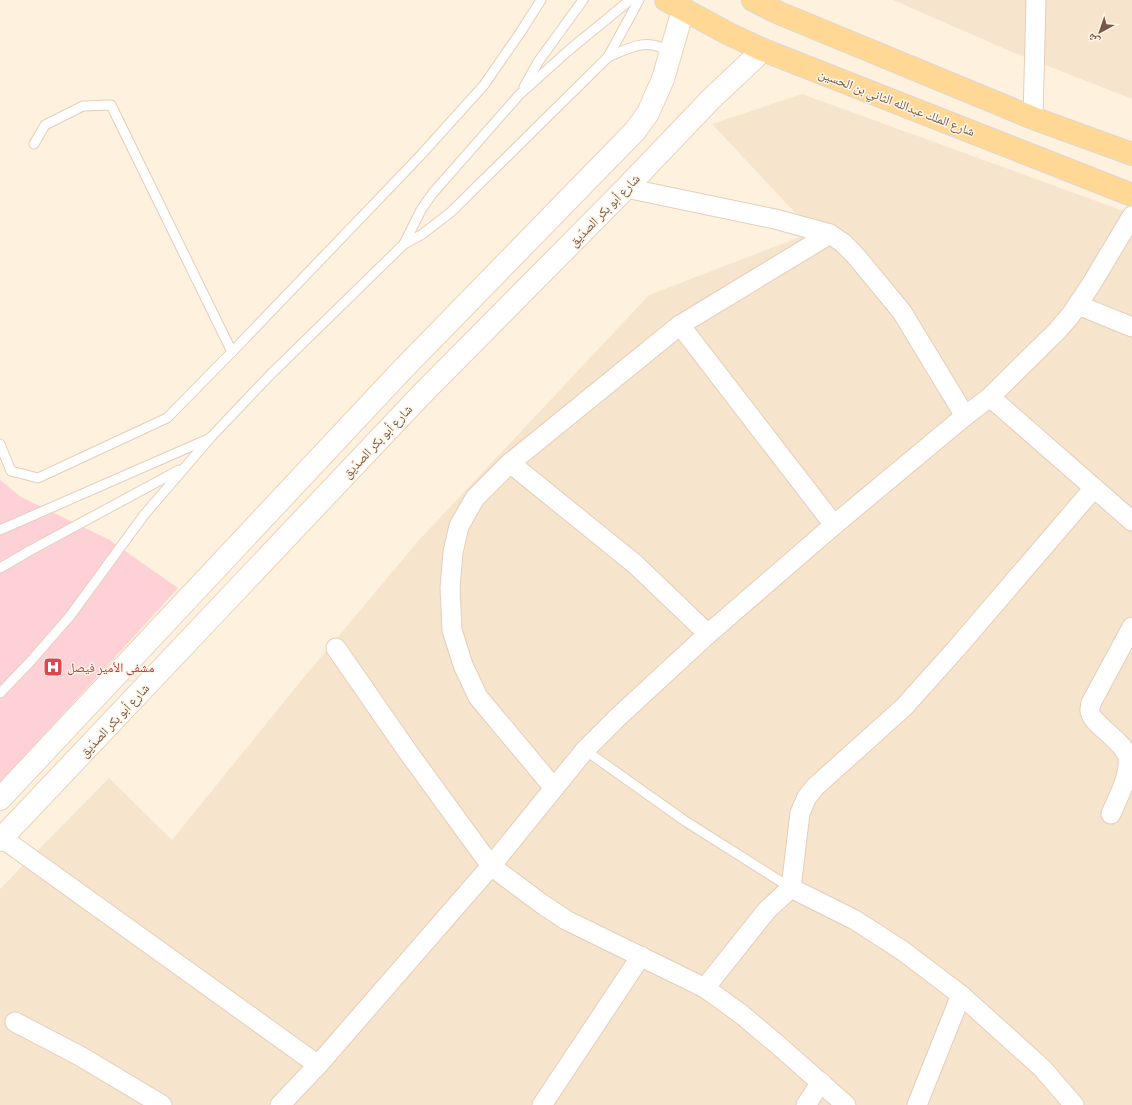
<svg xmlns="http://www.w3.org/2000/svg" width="1132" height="1105" viewBox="0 0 1132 1105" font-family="'Source Sans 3','Noto Naskh Arabic',sans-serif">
<rect width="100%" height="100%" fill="#fef2df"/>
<g fill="#f7e4cd">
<path d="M893,0h239v99l-120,-47z"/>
<path d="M802,94l330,120v891h-1132v-216l109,-111 63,62 123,-152 124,-148 230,-245 164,-63 -101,-108z"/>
</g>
<path fill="#fdd1d6" d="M0,480l21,17 87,42 70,49 -178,195z"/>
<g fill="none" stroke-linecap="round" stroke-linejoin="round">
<defs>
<g id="lane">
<path d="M608,57c19,-8 44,-22 61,-3"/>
<path d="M524,87l14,-25 45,-62"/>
<path d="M34,144l11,-19 38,-19 28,-1 121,247"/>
<path d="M404,244l17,-34 11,-16 87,-99 49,-44 62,-51"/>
<path d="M0,444l11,27 27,7 129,-60 65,-66 188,-196 64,-71 36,-52 21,-33"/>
<path d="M0,530l208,-91"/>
<path d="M0,568l31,-18 148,-80"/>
<path d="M0,693l29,-30 41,-47 74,-101 67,-78 59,-62 134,-131 17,-9 30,-23 157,-155 31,-57"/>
<path d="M585,750l100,71 106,67"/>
</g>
<g id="street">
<path d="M1033,118l3,-118"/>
<path d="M626,188l149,31 55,15 13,9 12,12 47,57 63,104"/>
<path d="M1078,305l54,22"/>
<path d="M680,325l154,200"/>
<path d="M990,397l142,124"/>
<path d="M510,463l125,101 73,70"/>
<path d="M336,648l72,104 83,114 51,38 24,16 139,68 36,26 37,31 68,60"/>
<path d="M554,788l-76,-91 -15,-32 -11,-35 -2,-42 3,-36 6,-26 16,-28 35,-35 170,-138 150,-91"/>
<path d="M1111,814c6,-15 19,-38 17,-55 -1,-17 -40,-36 -38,-50 0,-2 1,-4 1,-6l41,-76"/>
<path d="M2,838l316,227"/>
<path d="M791,888l9,-75 7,-16 8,-10 89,-80 52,-58 138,-161"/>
<path d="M705,988l62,-78 24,-22 64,32 48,31 58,44 81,73 32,37"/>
<path d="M15,1022l65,34 82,49"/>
<path d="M280,1105l38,-40 173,-199 94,-116 33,-33 90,-83 126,-109 131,-109 25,-19 67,-66 13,-15 22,-33 40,-67"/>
<path d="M542,1105l99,-149"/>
<path d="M806,1105l15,-23"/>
<path d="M917,1105l44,-110"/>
</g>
<g id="secondary">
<path d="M0,799l402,-429 233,-239 13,-18 15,-34 20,-69"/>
<path d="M0,840l420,-444 206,-208 85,-89 52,-49"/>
</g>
<g id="primary">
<path d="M666,0l63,34 34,16 369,145"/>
<path d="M753,0l26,13 254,105 99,36"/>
</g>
</defs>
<use href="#lane" stroke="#e3ceba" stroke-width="11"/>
<use href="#street" stroke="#e3ceba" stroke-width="21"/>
<use href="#secondary" stroke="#ebd1ba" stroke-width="24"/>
<use href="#primary" stroke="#ded7d2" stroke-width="24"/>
<use href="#lane" stroke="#fff" stroke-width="9"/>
<use href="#street" stroke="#fff" stroke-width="19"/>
<use href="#secondary" stroke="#fff" stroke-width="22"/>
<use href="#primary" stroke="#ffd896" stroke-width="22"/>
</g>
<defs>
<symbol id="hospital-square" viewBox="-11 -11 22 22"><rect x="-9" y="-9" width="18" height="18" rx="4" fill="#e0444e" stroke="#fff6e8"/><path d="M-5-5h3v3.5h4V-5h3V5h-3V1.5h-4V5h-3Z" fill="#fff"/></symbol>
</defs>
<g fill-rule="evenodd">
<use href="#hospital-square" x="42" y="656" width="22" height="22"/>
</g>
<g text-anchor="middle" stroke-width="3" stroke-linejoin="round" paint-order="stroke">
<g font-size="13" fill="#775745" stroke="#fff6e8">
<text transform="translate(897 102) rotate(21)" y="5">شارع الملك عبدالله الثاني بن الحسين</text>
<text transform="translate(604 210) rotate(-46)" y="5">شارع أبو بكر الصدّيق</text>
<text transform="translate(377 441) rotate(-47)" y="5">شارع أبو بكر الصدّيق</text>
<text transform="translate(114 720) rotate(-47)" y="5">شارع أبو بكر الصدّيق</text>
</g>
<g font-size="13" fill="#be3a42" stroke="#fff6e8" text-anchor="start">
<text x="67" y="672">مشفى الأمير فيصل</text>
</g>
</g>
<g transform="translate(1100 32) rotate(220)" stroke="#fff6e8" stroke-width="3" paint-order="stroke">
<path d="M0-3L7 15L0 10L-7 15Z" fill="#775745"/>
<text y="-6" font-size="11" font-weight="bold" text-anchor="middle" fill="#775745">ش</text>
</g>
</svg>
